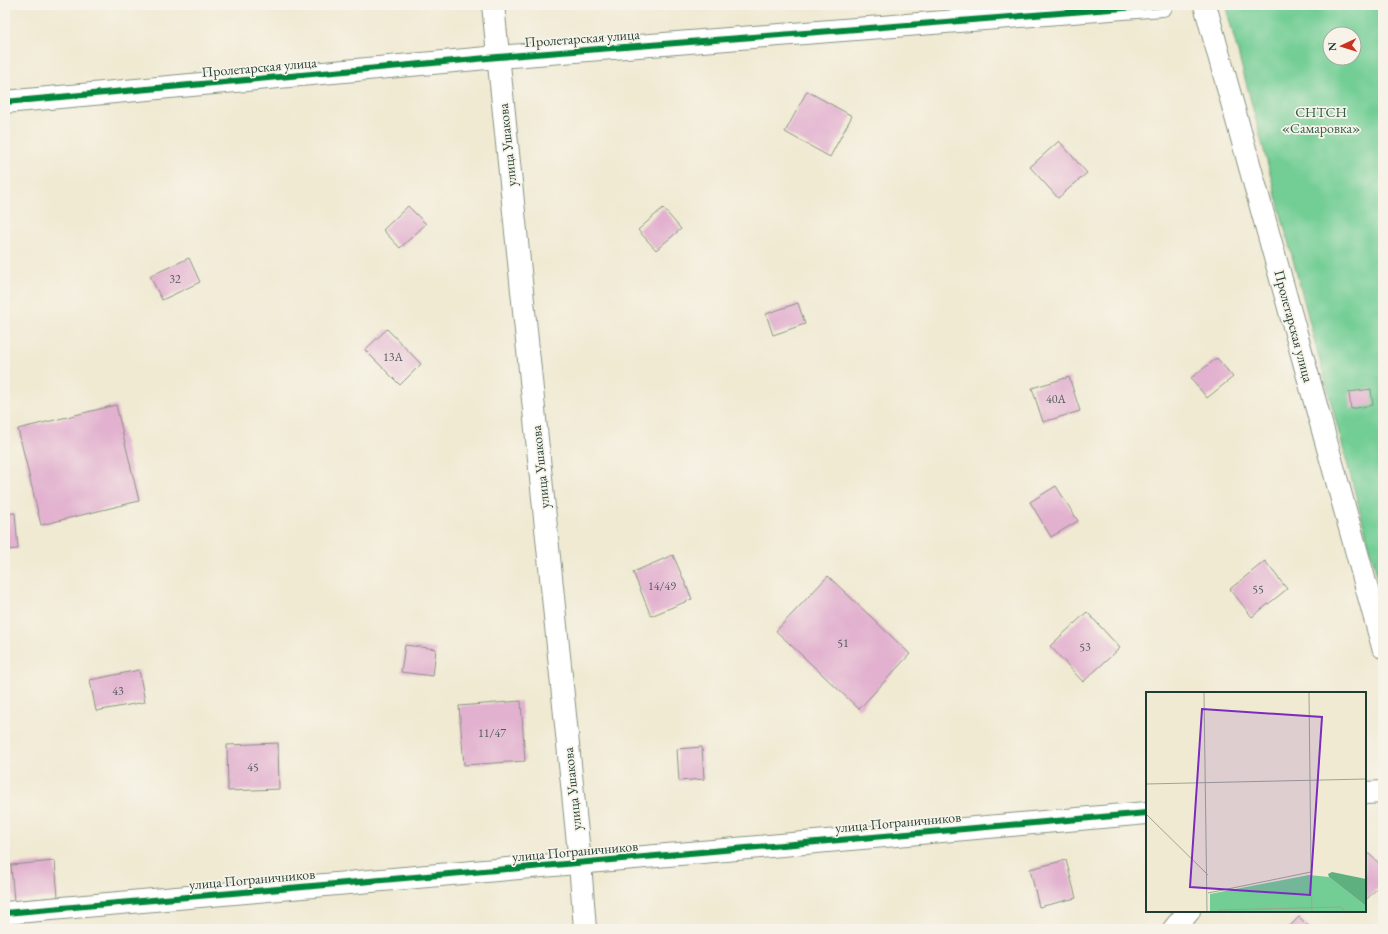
<svg xmlns="http://www.w3.org/2000/svg" width="1388" height="934" viewBox="0 0 1388 934" font-family="'EB Garamond',serif">
<rect width="100%" height="100%" fill="#f7f3e8"/>
<filter id="ink" filterUnits="userSpaceOnUse"><feTurbulence type="fractalNoise" baseFrequency=".025" numOctaves="2"/><feDisplacementMap in="SourceGraphic" scale="8" xChannelSelector="R" yChannelSelector="G"/><feConvolveMatrix kernelMatrix="1 2 1 2 8 2 1 2 1" color-interpolation-filters="sRGB"/></filter>
<filter id="wash" filterUnits="userSpaceOnUse"><feTurbulence type="fractalNoise" baseFrequency=".012" numOctaves="4" result="noise"/><feDisplacementMap in="SourceGraphic" scale="16" xChannelSelector="R" yChannelSelector="G"/><feGaussianBlur stdDeviation="0.9" result="paint"/><feColorMatrix in="noise" values="0 0 0 0 0 0 0 0 0 0 0 0 0 0 0 0 0 1.4 0 .05"/><feComposite in="paint" operator="in"/></filter>
<g filter="url(#wash)">
<rect width="100%" height="100%" fill="#f0ead3"/>
<path fill="#73ce95" stroke="#498664" fill-rule="evenodd" d="M1228,5h155v593l-155,-583zM1330,34h24v24h-24z"/>
<g id="blocks">
<g fill="#e2b1cf">
<path d="M807,91l45,25 -22,41 -45,-25z"/>
<path d="M1059,141l28,32 -29,25 -28,-31z"/>
<path d="M408,206l18,18 -26,24 -17,-18z"/>
<path d="M663,208l18,21 -25,21 -18,-20z"/>
<path d="M189,258l11,24 -38,18 -12,-24z"/>
<path d="M798,303l7,21 -32,11 -7,-21z"/>
<path d="M387,329l34,35 -21,21 -35,-35z"/>
<path d="M1217,358l16,19 -26,21 -16,-20z"/>
<path d="M1069,377l11,34 -37,11 -11,-34z"/>
<path d="M1371,389l2,16 -22,4 -2,-17z"/>
<path d="M116,405l23,96 -98,24 -23,-96z"/>
<path d="M1056,486l22,35 -27,16 -21,-35z"/>
<path d="M15,513l3,36 -13,1v-36z"/>
<path d="M673,555l19,44 -41,17 -18,-44z"/>
<path d="M1265,561l22,28 -35,28 -22,-28z"/>
<path d="M828,576l82,78 -51,55 -83,-78z"/>
<path d="M1087,612l33,36 -37,34 -33,-36z"/>
<path d="M405,645l31,4 -3,27 -32,-4z"/>
<path d="M139,670l6,32 -49,9 -6,-31z"/>
<path d="M521,701l4,60 -61,4 -5,-59z"/>
<path d="M278,743l1,46 -51,2 -1,-46z"/>
<path d="M702,747l2,32 -25,2 -2,-32z"/>
<path d="M1367,852l16,15v15l-18,19v-47z"/>
<path d="M1066,860l10,38 -37,9 -9,-38z"/>
<path d="M55,861l3,36 -44,4 -3,-36z"/>
<path d="M1299,917l12,12h-24z"/>
</g>
</g>
</g>
<g filter="url(#ink)">
<use href="#blocks" fill-opacity="0" stroke="#889484" stroke-width="1"/>
<g fill="none" stroke-linecap="round" stroke-linejoin="round">
<defs>
<g id="street">
<path d="M493,5l87,858 5,66"/>
<path d="M1205,5l178,642"/>
<path d="M5,102l493,-45 664,-52"/>
<path d="M1365,793l18,-1"/>
<path d="M5,913l1142,-100"/>
<path d="M1174,929l15,-18"/>
</g>
</defs>
<use href="#street" stroke="#889484" stroke-width="24"/>
<use href="#street" stroke="#fff" stroke-width="22"/>
<defs>
<g id="cycleway">
<path d="M5,102l493,-45 664,-52"/>
<path d="M5,913l1142,-100"/>
</g>
</defs>
<use href="#cycleway" stroke="#f7f3e8" stroke-width="8"/>
<use href="#cycleway" stroke="#00873e" stroke-width="6"/>
</g>
</g>
<g text-anchor="middle" stroke-width="3.5" stroke-linejoin="round" paint-order="stroke">
<g font-size="12" fill="#505a5b">
<text x="175" y="283">32</text>
<text x="393" y="361">13А</text>
<text x="1056" y="403">40А</text>
<text x="662" y="590">14/49</text>
<text x="1258" y="593">55</text>
<text x="843" y="647">51</text>
<text x="1085" y="651">53</text>
<text x="118" y="695">43</text>
<text x="492" y="737">11/47</text>
<text x="253" y="771">45</text>
</g>
<g font-size="14" fill="#1f3d34" stroke="#f7f3e8">
<text transform="translate(582 38) rotate(-4)" y="5">Пролетарская улица</text>
<text transform="translate(259 67) rotate(-5)" y="5">Пролетарская улица</text>
<text transform="translate(507 145) rotate(-96)" y="5">улица Ушакова</text>
<text transform="translate(1294 326) rotate(75)" y="5">Пролетарская улица</text>
<text transform="translate(540 467) rotate(-96)" y="5">улица Ушакова</text>
<text transform="translate(572 789) rotate(-96)" y="5">улица Ушакова</text>
<text transform="translate(898 822) rotate(-5)" y="5">улица Пограничников</text>
<text transform="translate(575 851) rotate(-5)" y="5">улица Пограничников</text>
<text transform="translate(252 879) rotate(-5)" y="5">улица Пограничников</text>
</g>
<g font-size="14" fill="#305a47" stroke="#f7f3e8">
<text x="1321" y="117">СНТСН<tspan x="1321" dy="16">«Самаровка»</tspan></text>
</g>
</g>
<g transform="translate(1146 692)">
<rect width="220" height="220" fill="#f0ead3"/>
<path d="M163,183l20,2 37,29v6h-156v-18z" fill="#73ce95"/>
<path d="M186,180l34,7v27l-37,-29 -1,-3z" fill="#5eb17e"/>
<path fill="none" stroke="#9ca593" stroke-width="1" d="M58,0l3,220M0,92l220,-5M0,122l62,61M165,184l1,36M62,201l103,-21 -2,-180M72,218l122,-3 6,5"/>
<path fill="#7b2cbf" fill-opacity="0.15" stroke="#7b2cbf" stroke-width="2" d="M56,17l120,8 -12,178 -120,-8z"/>
<rect width="220" height="220" fill="none" stroke="#1f3d34" stroke-width="2"/>
</g>
<rect width="1388" height="934" fill="none" stroke="#f7f3e8" stroke-width="20"/>
<g transform="translate(1342 46) rotate(266)"><circle r="19" fill="#f7f3e8" stroke="#a1aaa0"/>
<path d="M0-3L7 15L0 10L-7 15Z" fill="#c8321e"/>
<text y="-6" font-size="11" font-weight="bold" text-anchor="middle" fill="#1f3d34">N</text>
</g>
</svg>
